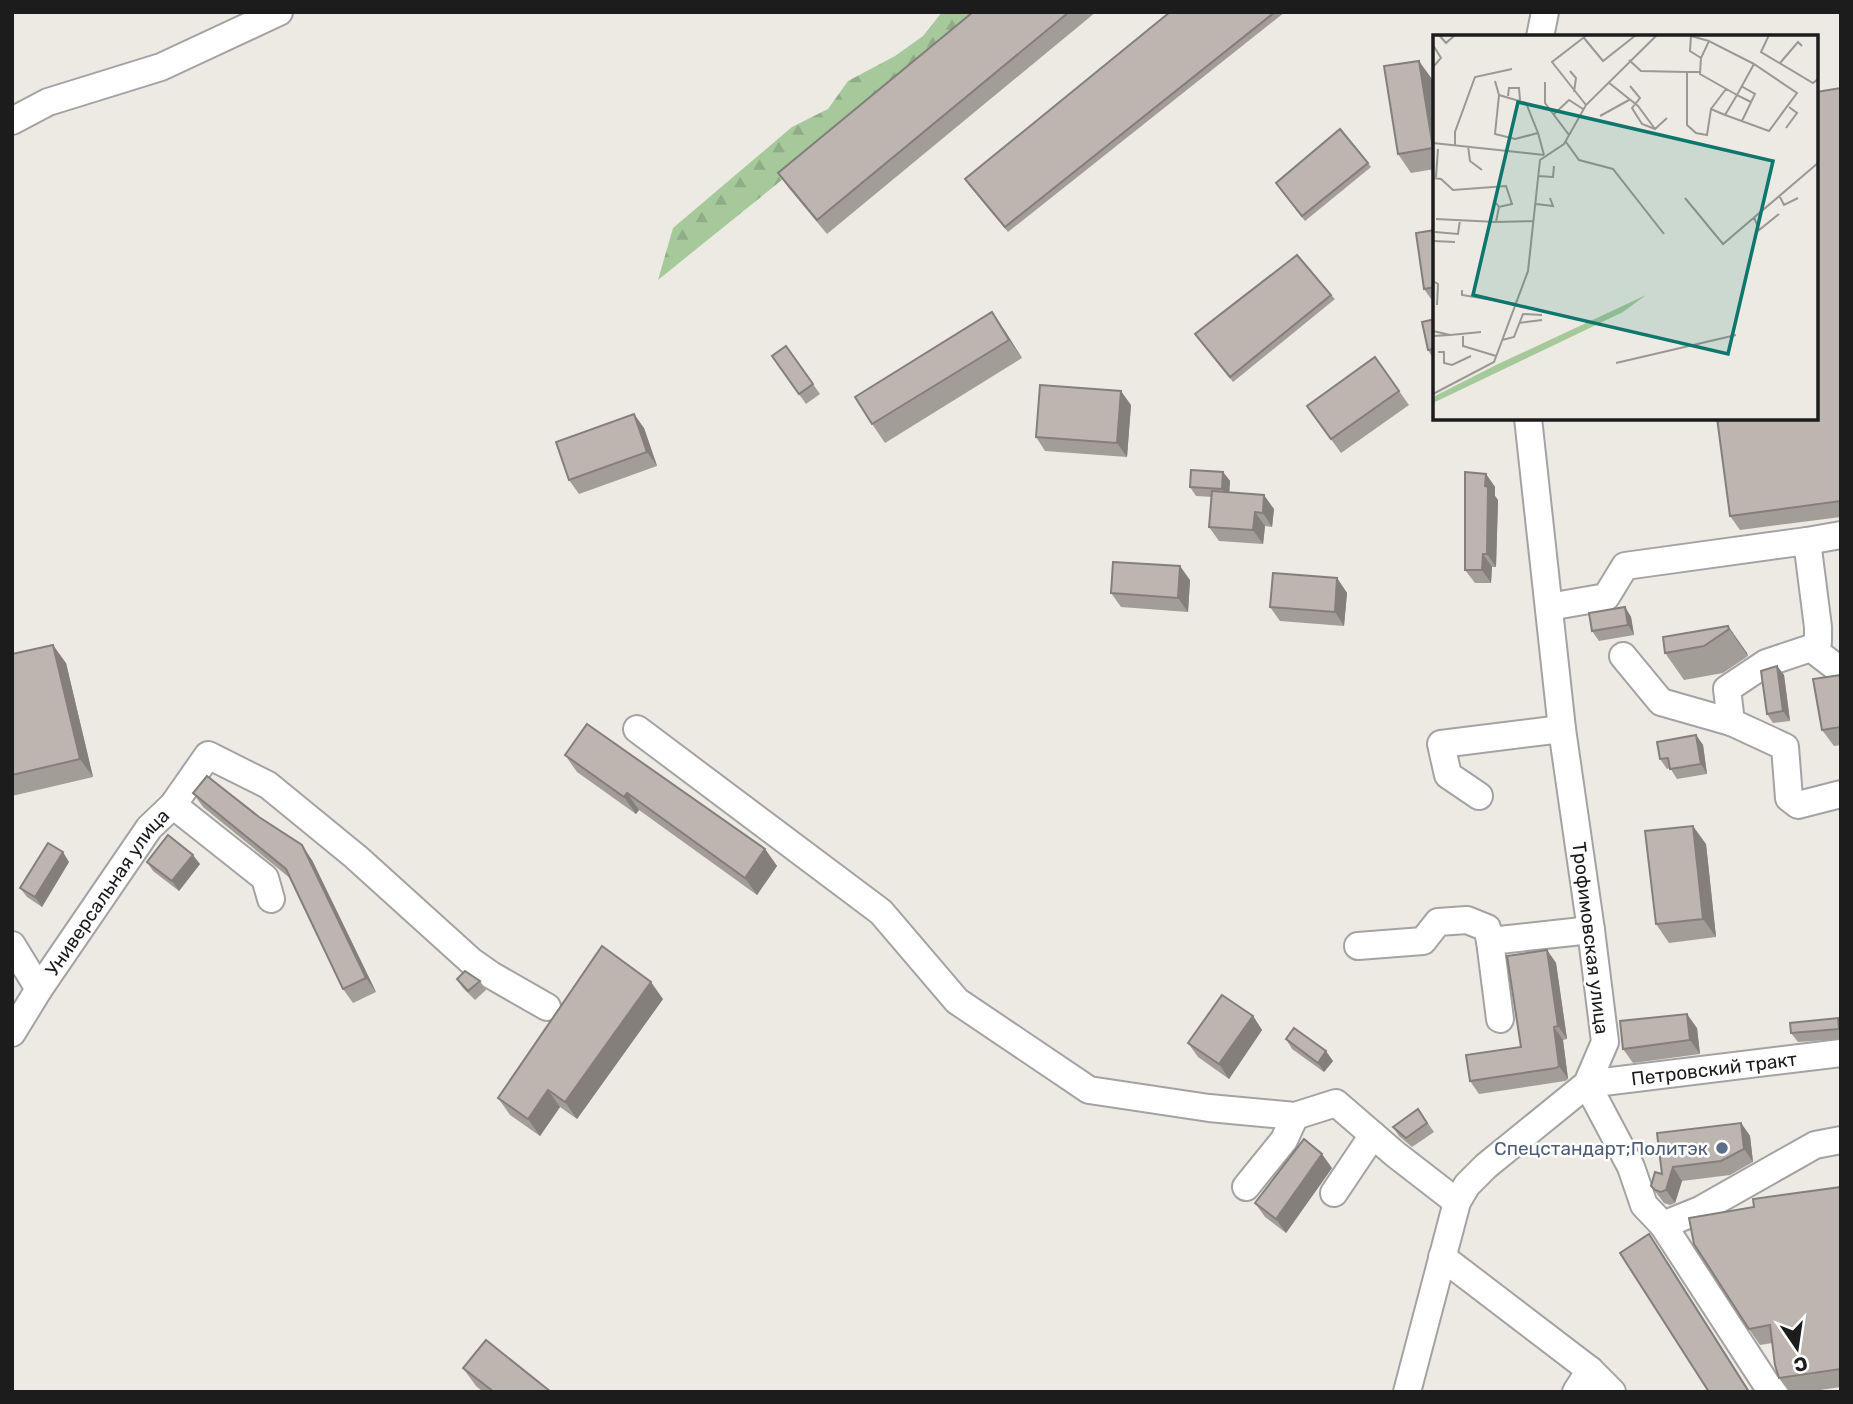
<svg xmlns="http://www.w3.org/2000/svg" width="1853" height="1404" viewBox="0 0 1853 1404" font-family="Rubik,sans-serif">
<defs>
<pattern id="forest-firs" width="22" height="20" patternUnits="userSpaceOnUse" patternTransform="scale(1.75)"><rect width="22" height="20" fill="#a6c99b"/><path d="M5 1l3.5 6h-7zM16 11l3.5 6h-7z" fill="#8eac85"/></pattern>
</defs>
<rect width="100%" height="100%" fill="#edeae3"/>
<path fill="url(#forest-firs)" d="M942,12h48l-332,268 15,-52 119,-101 36,-18 20,-28 47,-25 28,-20z"/>
<g fill="none" stroke-linecap="round" stroke-linejoin="round">
<defs>
<g id="minor">
<path d="M1540,37l5,-25"/>
<path d="M12,121l36,-19 113,-35 118,-55"/>
<path d="M1807,541l34,-6"/>
<path d="M1549,607l57,-10 19,-31 182,-25 11,86v15l-7,6"/>
<path d="M1623,656l38,46 70,20"/>
<path d="M1841,671l-30,-23 -45,15 -39,26 4,33 54,25 4,51 9,7 43,-11"/>
<path d="M637,729l244,183 76,89 132,89 120,18 86,8 41,-13 59,51 62,48"/>
<path d="M1479,796l-31,-21 -7,-31 121,-15"/>
<path d="M173,805l92,73 6,21"/>
<path d="M12,945l27,44"/>
<path d="M1358,946l65,-5 15,-19 29,-2 20,8 3,13"/>
<path d="M1500,1019l-10,-78 101,-11"/>
<path id="s1" d="M12,1033l27,-44 110,-161 24,-23 35,-50 60,30 88,72 115,104 20,14 56,32"/>
<path d="M1587,1084l44,83 13,38 19,20 37,-15 115,-65 26,-5"/>
<path id="s2" d="M1587,1084l254,-31"/>
<path d="M1246,1187l38,-47 11,-24"/>
<path d="M1334,1193l39,-58"/>
<path d="M1663,1225l104,160 8,7"/>
<path d="M1442,1257l148,113 22,22"/>
<path d="M1407,1392l50,-190 10,-17 19,-19 101,-82 18,-42 -14,-112 -29,-201 -34,-311"/>
<path d="M1576,1392l14,-22"/>
</g>
</defs>
<use href="#minor" stroke="#a3a3a3" stroke-width="30"/>
<use href="#minor" stroke="#fff" stroke-width="26"/>
</g>
<g fill="#a39d97">
<path d="M973,12h123l-269,222 -39,-47 -10,-14z"/>
<path d="M1170,12h115l-277,220 -40,-48z"/>
<path d="M1432,79l3,16v74l-24,4 -13,-19z"/>
<path d="M1841,88v429l-101,13 -10,-14z"/>
<path d="M1368,163l3,4 -66,54 -26,-33z"/>
<path d="M1435,230v68l-4,1 -7,-10z"/>
<path d="M1331,295l4,4 -102,83 -34,-43z"/>
<path d="M1435,319v41h-1l-6,-10z"/>
<path d="M1005,331l17,27 -137,85 -13,-19z"/>
<path d="M786,346l34,48 -14,10 -34,-48z"/>
<path d="M1375,357l34,48 -68,48 -34,-47z"/>
<path d="M1131,405l-4,52 -82,-6 -9,-14z"/>
<path d="M644,428l13,38 -78,28 -10,-14z"/>
<path d="M1223,472l7,9 -1,12 45,16 -2,18 -7,-1 -2,18 -44,-3 -10,-14 3,-30 -16,-1 -6,-9z"/>
<path d="M1486,474l9,13v9l3,4 -2,67h-4l-1,16h-16l-10,-13z"/>
<path d="M1337,578l10,15 -3,33 -64,-5 -10,-14z"/>
<path d="M1190,580l-2,32 -67,-5 -10,-14z"/>
<path d="M1625,607l6,10 3,18 -35,6 -7,-10z"/>
<path d="M1728,626l19,27 1,3 -25,17 -39,7 -19,-27z"/>
<path d="M12,654l54,9 27,114 -81,19z"/>
<path d="M1777,666l7,9 6,46 -17,2 -6,-9z"/>
<path d="M1841,675v70l-7,1 -12,-16z"/>
<path d="M1696,735l7,10 4,29 -30,5 -7,-11 -3,1 -7,-10z"/>
<path d="M565,755l200,94 12,17 -20,29 -118,-85 -3,4 -59,-42z"/>
<path d="M193,793l119,67 64,132 -23,11 -10,-14 -52,-110 -88,-72z"/>
<path d="M1706,844l10,93 -47,6 -13,-19z"/>
<path d="M69,862l-27,45 -15,-10 -7,-9z"/>
<path d="M147,862l53,2 -21,27 -26,-20z"/>
<path d="M1547,950l9,13 11,76 -4,1 5,39 -3,2 -86,13 -9,-13 51,-34z"/>
<path d="M457,979l23,2 6,9 -11,10 -12,-12z"/>
<path d="M663,999l-86,120 -17,-12 -20,29 -30,-21 -12,-17z"/>
<path d="M1253,1016l9,14 -33,49 -31,-22 -10,-14z"/>
<path d="M1838,1018l3,4v17l-43,3 -7,-9z"/>
<path d="M1697,1028l3,26 -67,9 -10,-14z"/>
<path d="M1286,1039l47,22 -9,11 -32,-23z"/>
<path d="M1418,1109l16,23 -22,15 -13,-11 -6,-9z"/>
<path d="M1741,1123l9,13 3,26 -23,13 -48,6 -7,22 -5,2 -6,-2 -13,-17 11,-12z"/>
<path d="M1332,1168l-46,65 -21,-16 -10,-14z"/>
<path d="M1841,1187v200l-35,5h-17l-10,-14 -7,-35 -12,2 -11,-16 5,-122z"/>
<path d="M463,1368l88,24h-68l-7,-6z"/>
</g>
<g fill="#847f7b">
<path d="M1419,61l13,18 3,16v55l-2,-2z"/>
<path d="M992,312l13,19 17,27 -13,-18z"/>
<path d="M1121,391l10,14 -4,52 -10,-14z"/>
<path d="M634,414l10,14 13,38 -10,-14z"/>
<path d="M1223,472l7,9 -1,17 -7,-9z"/>
<path d="M1486,474l9,13v9l3,4 -2,67 -9,-13z"/>
<path d="M1264,495l10,14 -2,18 -9,-14z"/>
<path d="M1255,512l10,14 -2,18 -10,-14z"/>
<path d="M1483,554l9,13 -1,16 -9,-13z"/>
<path d="M1180,566l10,14 -2,32 -10,-14z"/>
<path d="M1337,578l10,15 -3,33 -9,-14z"/>
<path d="M1625,607l6,10 3,18 -6,-10z"/>
<path d="M1728,626l19,27 1,3 -19,-27z"/>
<path d="M53,645l13,18 27,114 -13,-18z"/>
<path d="M1777,666l7,9 6,46 -7,-10z"/>
<path d="M1696,735l7,10 4,29 -6,-10z"/>
<path d="M627,793l12,17 -3,4 -12,-17z"/>
<path d="M1693,826l13,18 10,93 -13,-18z"/>
<path d="M302,845l10,15 64,132 -10,-14z"/>
<path d="M765,849l12,17 -20,29 -12,-17z"/>
<path d="M63,852l6,10 -27,45 -7,-10z"/>
<path d="M193,855l7,9 -21,27 -7,-10z"/>
<path d="M1547,950l9,13 11,76 -9,-13z"/>
<path d="M651,982l12,17 -86,120 -12,-17z"/>
<path d="M1687,1014l10,14 3,26 -10,-14z"/>
<path d="M1253,1016l9,14 -33,49 -10,-15z"/>
<path d="M1838,1018l3,4v9l-2,-2z"/>
<path d="M1554,1027l9,13 5,39 -9,-13z"/>
<path d="M1326,1051l7,10 -9,11 -6,-9z"/>
<path d="M548,1090l12,17 -20,29 -12,-17z"/>
<path d="M1741,1123l9,13 3,26 -9,-13z"/>
<path d="M1322,1154l10,14 -46,65 -10,-14z"/>
<path d="M1673,1167l9,14 -7,22 -9,-13z"/>
<path d="M1649,1234l11,16 90,142h-1z"/>
</g>
<g fill="#bdb6b0" stroke="#847f7b" stroke-width="2">
<path d="M973,12h96l-252,208 -39,-47z"/>
<path d="M1170,12h105l-270,215 -40,-48z"/>
<path d="M1419,61l14,87 -35,6 -14,-88z"/>
<path d="M1841,88v413l-111,15 -13,-98h99v-326z"/>
<path d="M1340,129l28,34 -66,53 -26,-33z"/>
<path d="M1435,230v57l-11,2 -8,-56z"/>
<path d="M1297,255l34,40 -101,82 -35,-43z"/>
<path d="M992,312l17,28 -137,84 -17,-27z"/>
<path d="M1435,319v30l-7,1 -6,-28z"/>
<path d="M786,346l27,38 -14,10 -27,-38z"/>
<path d="M1375,357l24,34 -68,48 -24,-33z"/>
<path d="M1040,385l81,6 -4,52 -81,-6z"/>
<path d="M634,414l13,38 -78,28 -13,-38z"/>
<path d="M1191,470l32,2 -1,17 -32,-2z"/>
<path d="M1465,472l21,2 -1,12 3,1 -1,67h-4l-1,16h-17z"/>
<path d="M1212,491l52,4 -1,18 -8,-1 -2,18 -44,-3z"/>
<path d="M1113,562l67,4 -2,32 -67,-5z"/>
<path d="M1273,573l64,5 -2,34 -65,-5z"/>
<path d="M1625,607l3,18 -36,6 -3,-18z"/>
<path d="M1728,626l1,3 -25,17 -39,7 -2,-16z"/>
<path d="M53,645l27,114 -68,16v-121z"/>
<path d="M1777,666l6,45 -16,3 -6,-43z"/>
<path d="M1841,675v52l-19,3 -9,-51z"/>
<path d="M587,724l178,125 -20,29 -118,-85 -3,4 -59,-42z"/>
<path d="M1696,735l5,29 -31,5 -2,-11 -8,1 -3,-17z"/>
<path d="M207,776l52,41 43,28 64,133 -23,11 -57,-120 -93,-76z"/>
<path d="M1693,826l10,93 -47,5 -11,-93z"/>
<path d="M168,835l25,20 -21,26 -25,-19z"/>
<path d="M48,843l15,9 -28,45 -15,-9z"/>
<path d="M602,946l49,36 -86,120 -17,-12 -20,29 -30,-21z"/>
<path d="M1547,950l11,76 -4,1 5,39 -3,2 -86,13 -4,-26 55,-8 -14,-91z"/>
<path d="M465,971l15,10 -12,10 -11,-12z"/>
<path d="M1222,995l31,21 -34,48 -31,-21z"/>
<path d="M1687,1014l3,26 -67,9 -3,-28z"/>
<path d="M1838,1018l1,11 -48,4 -1,-10z"/>
<path d="M1294,1028l32,23 -8,12 -32,-24z"/>
<path d="M1418,1109l9,14 -21,15 -13,-11z"/>
<path d="M1741,1123l3,26 -23,12 -48,6 -7,23 -5,2 -6,-2 -4,-4 4,-14 7,2 -5,-41z"/>
<path d="M1304,1139l18,15 -46,65 -21,-16z"/>
<path d="M1841,1187v182l-62,9 -4,-13 -5,-40 -21,4 -55,-85 -5,-26 65,-11 -1,-8z"/>
<path d="M1649,1234l100,158h-40l-89,-139z"/>
<path d="M486,1340l65,52h-57l-31,-24z"/>
</g>
<circle fill="#5c6f8a" stroke="#fff" stroke-width="2.5" cx="1722" cy="1148" r="7"/>
<g text-anchor="middle" stroke-width="5" stroke-linejoin="round" paint-order="stroke">
<g font-size="19" fill="#1c1c1c" stroke="#fff">
<text dy="7" stroke="none"><textPath href="#s1" startOffset="170">Универсальная улица</textPath></text>
<text transform="translate(1591 938) rotate(83)" y="7">Трофимовская улица</text>
<text dy="7" stroke="none"><textPath href="#s2" startOffset="128">Петровский тракт</textPath></text>
</g>
<g font-size="19" fill="#4e5e75" stroke="#fff" text-anchor="end">
<text x="1708" y="1155">Спецстандарт;Политэк</text>
</g>
</g>
<g transform="translate(1433 35)">
<rect width="385" height="385" fill="#edeae3"/>
<path d="M213,260l-23,17 -190,91v-6l65,-33z" fill="#a6c99b"/>
<path fill="none" stroke="#999893" stroke-width="2" d="M6,0l7,8 9,-8M336,0l-8,17 52,31 5,-4M151,3l19,23 33,-26M0,10l8,13 -8,9M268,23l-11,-7 1,-15 18,5M196,25l12,11 46,1M347,28l18,-21 4,4M137,36l6,7 -2,14M267,37h-13v53l9,8 11,2 4,-26 14,6M62,46l4,14 -4,39 20,5 23,-6 6,22M112,47v21l24,32M175,47l30,24 17,23M197,51l10,12 -8,10 10,16 13,5 12,-11M308,51l14,8 -13,27M66,60l27,8 12,30M75,61l1,-8h10l1,12M318,67l-14,-7 -12,20 44,16 28,-38 -43,-29 -17,31 -37,-21 1,-16 8,-17 45,23M153,70l-34,-43 35,-27M278,74l15,-20M120,80l16,-15 14,9M167,81l29,-16M353,93l11,-15 -8,-6M133,107l13,18 34,9 51,65M0,108l111,12M22,110v-13l20,-55 37,-8M35,111l2,15 12,9M105,141l15,1 1,-11M3,142l2,-28M0,143l8,1 12,11 53,-4 6,18 -13,3 -3,-4M346,160l5,10 14,-7M252,163l38,46 95,-81M103,169l17,2 -3,-8M66,172l-3,15 38,-1M321,182l5,13 20,-16M3,184l60,3M2,197l23,2 2,-14M0,206l22,1M0,246l5,3 -1,21M29,255v5l54,9M86,288l23,-3M0,296l17,4 -17,1M17,300l31,-3M30,301v10l33,10M69,305l12,-3 9,-23 19,1M5,317h6v11l8,2 19,-9M183,328l120,-28M0,359l61,-32 34,-91 12,-111 24,-16 22,-39 71,-70"/>
<path fill="#0f766e" fill-opacity="0.15" stroke="#0f766e" stroke-width="3.5" d="M85,67l255,59 -45,193 -255,-59z"/>
<rect width="385" height="385" fill="none" stroke="#1c1c1c" stroke-width="3.5"/>
</g>
<rect width="1853" height="1404" fill="none" stroke="#1c1c1c" stroke-width="28"/>
<g transform="translate(1797 1348) rotate(167)" stroke="#ffffff" stroke-width="5" paint-order="stroke">
<path d="M0-5L12 26L0 18L-12 26Z" fill="#1c1c1c"/>
<text y="-10" font-size="19" font-weight="bold" text-anchor="middle" fill="#1c1c1c">С</text>
</g>
</svg>
